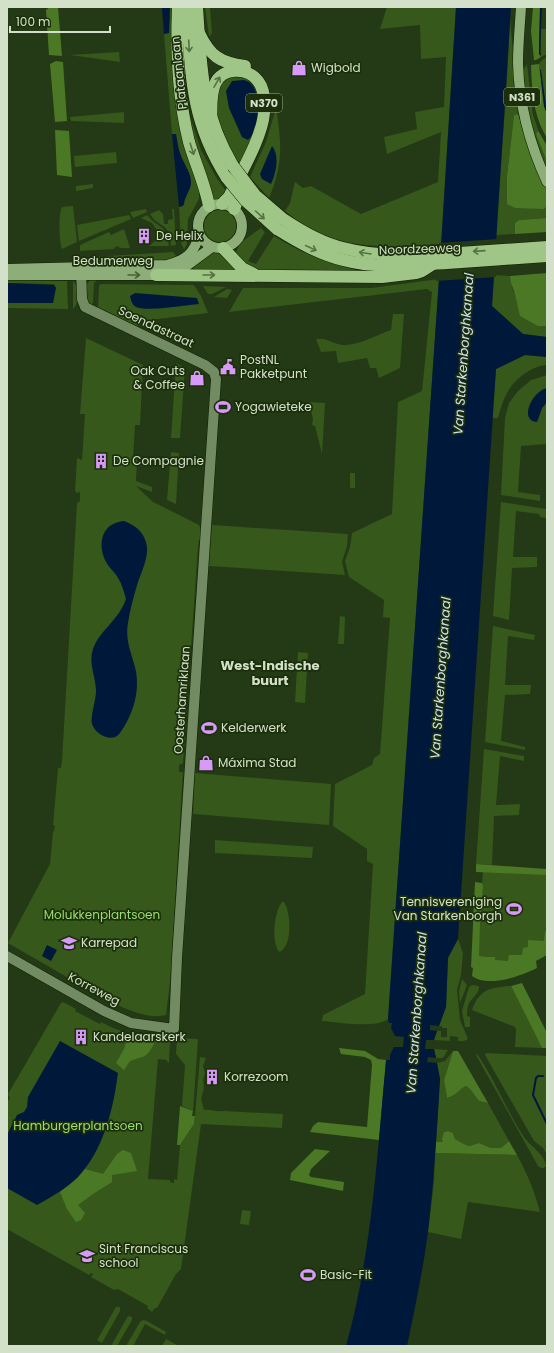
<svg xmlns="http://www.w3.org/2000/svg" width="554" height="1353" viewBox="0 0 554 1353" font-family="Poppins,sans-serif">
<rect width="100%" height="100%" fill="#243915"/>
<g fill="#36581b">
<path d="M170,7h3l26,179v13l-11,20 -1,25 -3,6 -3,-7 -2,-36h3l9,-23 -1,-8 -10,-22 -4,-20h-4l-8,-100 5,-2z"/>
<path d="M205,7h5l2,27 -3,2z"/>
<path d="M387,7h69l-15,237c-43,3 -91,7 -131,-15 -9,-5 -17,-12 -25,-18l5,-8 5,-21 8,6 8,-2 50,28 77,-32 3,-50 -54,22 -3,-17 33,-8 -2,-17 29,-5 2,-50 -25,2 -1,-34 -40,4z"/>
<path d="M510,17l8,97 -4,1 -7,61v28l37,5 3,-3v12l-28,2 -4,3v11l-19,1 11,-154z"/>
<path d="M541,29h6v25l-6,3z"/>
<path d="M119,52l1,10 -50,-7z"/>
<path d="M547,57v54l-8,-47 3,-4z"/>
<path d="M527,64l6,51 6,17h-2l-1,2 11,28v12l-19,-62 -5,-41z"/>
<path d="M242,73l16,12 3,34 -20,47c-8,-13 -27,-47 -26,-62 0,-7 3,-15 5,-22z"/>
<path d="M184,98l17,52 15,27 12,17 -4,4 -10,4 -14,-41z"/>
<path d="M276,108c6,35 7,57 -7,90l-19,-21 16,-35z"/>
<path d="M124,112v11l-53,-2 -1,-4z"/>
<path d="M116,152l1,11 -42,4 -1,-11z"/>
<path d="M93,184v4l-17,3v-5z"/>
<path d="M73,206l4,36 -15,7c-3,-8 -4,-34 0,-42z"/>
<path d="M146,209l1,3 -14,6 -3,-6z"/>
<path d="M172,209h2l2,36 -5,1c-2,-26 -11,-16 -21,-32l9,-4 4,4 1,10h4v-4l5,-1z"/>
<circle cx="220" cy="226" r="16"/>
<path d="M129,215l2,4 -52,22 -2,-16z"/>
<path d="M147,215c12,15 19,7 22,31h-20l7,-6 1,-9 -5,-8 -11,-5z"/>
<path d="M261,228l4,4 -17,29 8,3 18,-28c26,17 54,26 85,35l-93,-1 -15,-2 -16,-13 5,-12z"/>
<path d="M124,229l6,19h-10l-2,-2 -4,2v1l-34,2v-6l29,-13 2,3z"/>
<path d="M212,251l9,1 19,18 -44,2 -5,-7z"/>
<path d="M173,252l3,4 -10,4 -68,3 -21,2 -1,-7z"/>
<path d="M494,275l16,1 3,15 25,35h9v11l-24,-3 -31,-28z"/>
<path d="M7,277h14l13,3 33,1 1,28 -61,-1v-5h37l12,-15 -2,-4 -47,-1z"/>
<path d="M98,279l-4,4 -1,20 -3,2c-5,-7 -6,-19 0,-25z"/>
<path d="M439,279l-51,740c-13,10 -50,3 -66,2l1,-6 42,-21 8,-130 -6,-3v-12l-34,-23 2,-42 37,-19 2,-7 6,-4 10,-136 -7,-1 1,-17 -35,-23 -4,-16 5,-14 2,-14 40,-19 6,-112 24,-11 10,-99 -5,-3 -198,23 14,-24h128z"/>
<path d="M73,280c5,7 7,23 0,29z"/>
<path d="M101,284l93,1 7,11 7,17 -67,8v4l-4,1 -39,-19 1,-21z"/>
<path d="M203,286l23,1 -14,7h-4z"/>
<path d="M227,289l5,1 -5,8 -13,-1z"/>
<path d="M393,314h11l-4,54 -21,10 -3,-10h-6l-3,-10 -29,5 -2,-12 -15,1 -5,-13c12,-2 19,7 30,6 15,-1 31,-10 45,-15z"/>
<path d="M86,338l57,27 -3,60h-5l-2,33h4l-1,23 16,6v5l-16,-6 17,16 46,23 2,5 -1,10h-1l-1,6 -15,217 -4,2v7h4l-13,210 -4,33c-26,7 -67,-20 -90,-32l1,-3 -4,-2 -1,2 -64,-37 42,-79 3,-32 1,-1 1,-5 -2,-1 5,-57h3l1,-7 15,-258 3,-2v-9l-3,1 -2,-2 2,-33 5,2 3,-46h-5z"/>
<path d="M525,355l22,2v8c-17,1 -35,16 -42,32 -3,6 -5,14 -7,21h-6l4,-49z"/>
<path d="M176,363l9,5 -5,70h-9z"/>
<path d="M547,375v13l-2,1 -8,33 5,-14 5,-6v42l-26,2 -3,46 22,3v6l-39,-6 4,-77 4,-15 9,-12 13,-11z"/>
<path d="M309,402l16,1 -3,51 -7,-28 -3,-1 1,-6z"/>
<path d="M171,452l8,1 -3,51 -9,-4z"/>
<rect x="350" y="473" width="5" height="15"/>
<path d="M501,502l45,7v9l-6,-1 -1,-3 -23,-3 -3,46h24v10l-25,1 -3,52 -16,-4z"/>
<path d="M212,525l136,9 -1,12 -5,16 3,13 -136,-9z"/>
<path d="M340,616l5,1 -1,27h-6z"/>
<path d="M493,626l42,9 -1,5 -26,-4 -3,49h26l-1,9 -25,1 -4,46 24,6v3l-40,-8z"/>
<path d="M298,652l10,1 -3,50 -10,-1z"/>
<path d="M484,749l40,7v5l-24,-5 -4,49 24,-1 -1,11 -25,1 -2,49 -16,-1z"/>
<path d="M195,773l136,11 -2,41 -136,-11z"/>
<path d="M215,840l98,7 -1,11 -97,-5z"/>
<path d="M483,871l64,3v70l-38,19 -33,-2z"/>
<path d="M282,902h2c7,10 9,45 -5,50 -8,-11 -5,-40 3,-50z"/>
<path d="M458,939l5,14 -2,22 -4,15 3,30 8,19 -4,2h-6v-4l-8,-1v5l-16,-1 3,-9h4v6h6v-9h-5v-2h-3l7,-19 2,-50z"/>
<path d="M462,979l5,6 -7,18 -1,-12z"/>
<path d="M472,985l7,1c0,8 -6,11 -10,17 -2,4 -2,9 -2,13l3,1v10h-5l-3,-16 7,-24z"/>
<path d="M511,986l31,62 -27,-1 1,-17 -1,-3 -43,-17c8,-22 19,-22 39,-24z"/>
<path d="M63,1002l13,7 -1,2 25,13 1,-2 12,6 16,6 -1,1 25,5 -1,-2 18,3 -1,22 -3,-3 -8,-1 -10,120 22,1v2l4,1v-4l3,1 3,-35 14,-21 1,-8 5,-59 6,1 -3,8 2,7 -2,7 1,8 -3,11 3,11c7,-1 12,2 20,1l59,3 -1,14 -81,-4 -20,145 -5,5 -19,34h-2l-3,4 -5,-4 1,-2 -30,-17 -4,1 -23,-13 2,-3 -2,-1 -2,2 -82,-46v-129h2l1,-2 -2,-4 53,-91z"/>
<path d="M177,1038l21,1 -5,72 -11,-5 3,-41 -9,-11z"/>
<path d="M434,1049l14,1 -5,8h-7z"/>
<path d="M453,1051l-9,29 3,18c10,-2 11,-10 19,-12l4,3 9,12 9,2 21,38 -8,7h-10l-12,-5 -10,3 -5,-2 -9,-5 -2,-6 -5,-2 -4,1 -1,10 -2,1 -5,-1 4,-63 -3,-16 8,-2z"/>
<path d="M486,1053l61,3v99l-4,-7 -9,-7 -49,-86z"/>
<path d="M477,1054c17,24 30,57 47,83 6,9 21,17 22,29l-2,2h-3l-3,-2 -62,-111z"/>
<path d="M435,1153l82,2c10,18 18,37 23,57l-72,-10 -7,37 -33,-7 6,-50z"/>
<path d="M242,1210l9,1 -2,14 -9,-1z"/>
<path d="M116,1307h4v4l-18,32 -5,-3z"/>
<path d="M128,1316l4,1v3l-15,26h-6z"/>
<path d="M143,1320l4,1 19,11 -1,3 -20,-11 -12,22h-7l14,-24z"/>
<path d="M166,1339l11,6 -1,1h-14z"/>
</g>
<g fill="#4b7825">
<path d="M50,7h8l4,49 -13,-1 -3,-45z"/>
<path d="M533,7h7l-1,47 2,3 -5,3h-2l-3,-29z"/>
<path d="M56,61l7,1 4,59 -12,1 -5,-58z"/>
<path d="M539,64l5,42 3,8v24c-14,-23 -15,-47 -16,-73z"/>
<path d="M518,114l14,44 15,32v16l-3,3 -29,-1 -8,-4v-28l7,-61z"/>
<path d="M55,130l14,1 3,46 -15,-2z"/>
<path d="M537,132h2l8,14v16l-11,-28z"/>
<path d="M547,218v14l-32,2v-11l4,-3z"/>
<path d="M547,273v53h-9l-18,-10 -5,-22 -4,-11 -1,-7z"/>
<path d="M476,864l71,5v6l-71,-3z"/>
<path d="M475,882l7,1 1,3 -3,36 -1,34 7,1h9v3l13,1 1,-6h13l1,-7 5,-1v-7l16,1 1,-10h2v24l-11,6 1,7c-16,8 -49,20 -65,8l1,-8 -2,-1z"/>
<path d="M522,983l25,50v15h-5l-31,-62z"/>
<path d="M129,1034l23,4 2,6c-9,16 -9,11 -24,17l-6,9 -8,-7 8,-14z"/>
<path d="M339,1048l26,3 13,8 8,1 -7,80 -69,-8 3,-6 5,-4 49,5 5,-62 -1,-5 -6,-3 -24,-3z"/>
<path d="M453,1051h5l30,52 -9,-2 -9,-12 -4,-3c-6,2 -9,9 -19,12l-3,-18z"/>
<path d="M180,1106l13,5 -1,5h3l-1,8 -14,21h-3z"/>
<path d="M448,1131l5,2 2,6 9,5 5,2 10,-3 12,5h10l8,-7 8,14 -82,-2 1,-11h7l-1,-3 2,-7z"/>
<path d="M315,1149l15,2 -19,18 -2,6 2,2 33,5 -1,9 -53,-11 1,-7z"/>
<path d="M123,1150l8,3 6,18 -25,4v7l-19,12 -15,11 7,8 -4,7 -5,2 -9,-13 -7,-17 17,-14 8,-9 18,5 14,-20z"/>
</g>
<g fill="#00193b">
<path d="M162,7h8l-1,26 -5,1z"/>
<path d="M456,7h55l-19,299 31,28 24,3v20l-22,-2 -29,14 -38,570 -10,19 -2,49 -7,19 -9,-1v5l7,1 -3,9h-8l-1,9h9l2,9 -8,-1 -1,5 10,1 3,16c-3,51 -6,102 -12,153 -5,38 -13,76 -21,114h-61c26,-93 31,-190 40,-285v-1h4v-5l4,-8h9l1,-10 -9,-1 -4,-8 1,-5h-3l-1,-4 51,-740z"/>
<path d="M540,7h2l-2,48 -1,-1z"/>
<path d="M540,69l1,1 6,44 -3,-8z"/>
<path d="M244,80c3,1 6,2 8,5 9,11 8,35 2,47 -1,3 -4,6 -6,8l-6,-3 -13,-29 -3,-17 6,-10z"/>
<path d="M172,134h4c1,7 2,15 5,22 3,8 10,17 10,26 0,9 -7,14 -7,23l-5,2z"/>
<path d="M272,146c8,10 4,27 -1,38l-9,-5 -2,-5z"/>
<path d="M7,283l47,2 2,3 -3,15h-46z"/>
<path d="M135,293l62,5 2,6c-13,1 -53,8 -63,3 -4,-2 -5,-7 -6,-11z"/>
<path d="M547,388v14l-5,6 -5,14c-18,-1 -6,-30 10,-34z"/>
<path d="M124,521c13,5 21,12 23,26 1,11 -5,24 -9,35 -4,13 -8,27 -10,41 -3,16 3,29 7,44 6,23 -2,48 -15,66 -8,11 -25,1 -28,-9 -2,-7 4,-24 4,-33 0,-14 -8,-28 -3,-42 6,-18 26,-29 33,-50 -2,-7 -4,-15 -8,-21 -3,-6 -10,-11 -13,-18 -8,-19 -2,-37 19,-39z"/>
<path d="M47,945l10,5 -6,11 -9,-5z"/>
<path d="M60,1041l58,32c-5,37 -14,76 -40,104 -12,12 -27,20 -41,28l-30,-17v-53l10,-20 7,-3 3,-5 1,-10z"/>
</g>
<path fill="#243915" d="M498,239l-2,38 -60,4 3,-38z"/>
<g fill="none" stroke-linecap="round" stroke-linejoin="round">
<path stroke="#00193b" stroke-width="2" d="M543,1076h-5l-2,2 -3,17 14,29"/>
<defs>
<path id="minor" d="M7,956l97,55 27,12 43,6 3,-71 39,-579 -2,-7 -9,-7 -120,-58 -3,-8 -1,-31"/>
<g id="major">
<path d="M521,7c-1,18 -3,37 -3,56 1,41 12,82 29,119"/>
<circle cx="220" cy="226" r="22"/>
<path d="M7,269l160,-4c19,-5 27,-11 32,-30"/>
<path d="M7,275h149l13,-3 16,-5 27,-20"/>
</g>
<g id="highway">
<path d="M178,7c-2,45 0,91 11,135 6,21 16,42 20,64"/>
<path d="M187,7c4,66 3,113 40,171"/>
<path d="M197,7c4,60 4,105 36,159"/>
<path d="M199,33c11,23 21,30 46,33"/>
<path d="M211,120c1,-12 -1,-25 4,-36 7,-17 33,-17 43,-3 7,9 7,22 6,32 -2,25 -24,61 -35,84l-7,7"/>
<path d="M234,209l9,-23"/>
<path d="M283,219c18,12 38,24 60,29 38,10 77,7 116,5 29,-2 59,-4 88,-6"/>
<path d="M277,229c21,13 42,25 66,31 34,9 69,5 104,3 33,-2 67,-5 100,-7"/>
<path d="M223,248l19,20 12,6"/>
<path d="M156,275l226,2 34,-4 6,-2 11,-7"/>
</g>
</defs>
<use href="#minor" stroke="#0d2000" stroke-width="11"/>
<use href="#major" stroke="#0d2000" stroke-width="11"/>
<use href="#highway" stroke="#0d2000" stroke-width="13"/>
<use href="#minor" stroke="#728b63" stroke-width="10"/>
<use href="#major" stroke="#8dae79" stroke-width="10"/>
<use href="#highway" stroke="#9fc587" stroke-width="12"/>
<defs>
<g id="highway-bridge">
<path d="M233,166l22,29 28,24"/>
<path d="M227,178l18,22 32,29"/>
</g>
</defs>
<use href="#highway-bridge" stroke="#0d2000" stroke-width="13" stroke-linecap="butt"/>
<use href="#highway-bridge" stroke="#9fc587" stroke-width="12"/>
</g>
<defs><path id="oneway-shaft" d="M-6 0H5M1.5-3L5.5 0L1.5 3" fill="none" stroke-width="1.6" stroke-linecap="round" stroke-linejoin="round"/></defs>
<g stroke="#567242">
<use href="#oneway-shaft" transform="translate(189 46) rotate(87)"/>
<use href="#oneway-shaft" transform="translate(217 82) rotate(-60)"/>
<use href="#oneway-shaft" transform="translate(192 149) rotate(72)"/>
<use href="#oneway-shaft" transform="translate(260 215) rotate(42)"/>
<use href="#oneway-shaft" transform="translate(311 248) rotate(25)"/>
<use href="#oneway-shaft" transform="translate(479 251) rotate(176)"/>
<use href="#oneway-shaft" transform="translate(365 253) rotate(-171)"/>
<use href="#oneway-shaft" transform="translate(209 275)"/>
</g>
<use stroke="#496236" href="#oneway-shaft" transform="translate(134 275)"/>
<defs>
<symbol id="shop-bare" viewBox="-9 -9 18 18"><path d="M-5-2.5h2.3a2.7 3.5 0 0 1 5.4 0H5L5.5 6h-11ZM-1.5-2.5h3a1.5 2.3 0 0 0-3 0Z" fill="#d89af8" stroke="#1b2f0a" stroke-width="2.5" paint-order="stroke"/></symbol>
<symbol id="building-bare" viewBox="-9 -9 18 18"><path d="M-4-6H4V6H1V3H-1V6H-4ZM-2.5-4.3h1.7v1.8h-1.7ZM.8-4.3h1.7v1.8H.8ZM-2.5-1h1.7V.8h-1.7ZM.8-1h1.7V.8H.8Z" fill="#d89af8" stroke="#1b2f0a" stroke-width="2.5" paint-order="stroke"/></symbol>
<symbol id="civic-bare" viewBox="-9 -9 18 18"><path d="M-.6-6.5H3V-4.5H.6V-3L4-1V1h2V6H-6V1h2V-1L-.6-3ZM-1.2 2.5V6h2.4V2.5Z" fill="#d89af8" stroke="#1b2f0a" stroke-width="2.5" paint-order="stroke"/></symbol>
<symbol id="stadium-bare" viewBox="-9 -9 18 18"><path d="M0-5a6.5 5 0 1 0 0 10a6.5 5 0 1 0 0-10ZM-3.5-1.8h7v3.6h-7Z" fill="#d89af8" stroke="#1b2f0a" stroke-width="2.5" paint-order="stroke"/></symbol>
<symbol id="school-bare" viewBox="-9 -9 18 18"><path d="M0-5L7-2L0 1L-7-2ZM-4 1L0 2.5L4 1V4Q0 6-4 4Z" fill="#d89af8" stroke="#1b2f0a" stroke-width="2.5" paint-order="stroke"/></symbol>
</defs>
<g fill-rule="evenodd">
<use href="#shop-bare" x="288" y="57" width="22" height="22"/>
<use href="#building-bare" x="133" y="225" width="22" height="22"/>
<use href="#civic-bare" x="217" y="356" width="22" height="22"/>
<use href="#shop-bare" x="186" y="367" width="22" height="22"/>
<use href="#stadium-bare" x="212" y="396" width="22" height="22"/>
<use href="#building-bare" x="90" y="450" width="22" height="22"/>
<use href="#stadium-bare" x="198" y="717" width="22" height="22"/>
<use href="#shop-bare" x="195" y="752" width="22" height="22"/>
<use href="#stadium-bare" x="503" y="898" width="22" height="22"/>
<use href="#school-bare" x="58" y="932" width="22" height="22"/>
<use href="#building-bare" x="70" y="1026" width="22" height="22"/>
<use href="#building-bare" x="201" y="1066" width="22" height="22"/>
<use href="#school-bare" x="76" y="1245" width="22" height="22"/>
<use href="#stadium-bare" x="297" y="1264" width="22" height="22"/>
</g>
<g text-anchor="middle" stroke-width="3.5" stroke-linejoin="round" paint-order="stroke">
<g fill="#1b2f0a" stroke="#9cac91" stroke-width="1">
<rect x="504" y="88" width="36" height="18" rx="3"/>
<rect x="246" y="94" width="36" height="18" rx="3"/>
</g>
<g font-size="11" font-weight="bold" fill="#d3e1cb">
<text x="522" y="101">N361</text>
<text x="264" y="107">N370</text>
</g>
<g font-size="12" fill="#d3e1cb" stroke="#1b2f0a" text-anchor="start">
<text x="311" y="72">Wigbold</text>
<text x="156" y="240">De Helix</text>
<text x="240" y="364">PostNL<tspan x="240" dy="14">Pakketpunt</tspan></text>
<text x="185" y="375" text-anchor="end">Oak Cuts<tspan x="185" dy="14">&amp; Coffee</tspan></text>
<text x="235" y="411">Yogawieteke</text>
<text x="113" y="465">De Compagnie</text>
<text x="221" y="732">Kelderwerk</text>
<text x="218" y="767">Máxima Stad</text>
<text x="502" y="906" text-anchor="end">Tennisvereniging<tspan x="502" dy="14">Van Starkenborgh</tspan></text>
<text x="81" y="947">Karrepad</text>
<text x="93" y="1041">Kandelaarskerk</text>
<text x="224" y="1081">Korrezoom</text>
<text x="99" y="1253">Sint Franciscus<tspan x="99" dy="14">school</tspan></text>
<text x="320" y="1279">Basic-Fit</text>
</g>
<g font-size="12" fill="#d3e1cb" stroke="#1b2f0a">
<text transform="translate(179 73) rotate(-96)" y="4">Plataanlaan</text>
<text transform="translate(420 249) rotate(-2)" y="4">Noordzeeweg</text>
<text x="113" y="265">Bedumerweg</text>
<text transform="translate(156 327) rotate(25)" y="4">Soendastraat</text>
<text transform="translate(182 700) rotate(-86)" y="4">Oosterhamriklaan</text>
<text transform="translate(94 989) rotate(28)" y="4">Korreweg</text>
</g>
<g font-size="12" fill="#9cdc70" stroke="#1b2f0a">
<text x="102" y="919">Molukkenplantsoen</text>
<text x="78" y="1130">Hamburgerplantsoen</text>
</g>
<g font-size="13" font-style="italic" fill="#d1e0f3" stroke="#1b2f0a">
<text transform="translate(463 354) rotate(-86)" y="5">Van Starkenborghkanaal</text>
<text transform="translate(440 678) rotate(-86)" y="5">Van Starkenborghkanaal</text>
<text transform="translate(416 1013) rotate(-86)" y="5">Van Starkenborghkanaal</text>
</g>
<g font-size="13" font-weight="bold" fill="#d3e1cb" stroke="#1b2f0a">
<text x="270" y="670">West-Indische<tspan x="270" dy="15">buurt</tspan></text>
</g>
</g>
<rect width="554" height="1353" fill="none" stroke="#d3e1cb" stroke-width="16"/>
<path d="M10 26v6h100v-6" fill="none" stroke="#d3e1cb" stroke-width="2"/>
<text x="16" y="26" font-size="12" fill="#d3e1cb" stroke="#1b2f0a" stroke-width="3" paint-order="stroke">100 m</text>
</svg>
